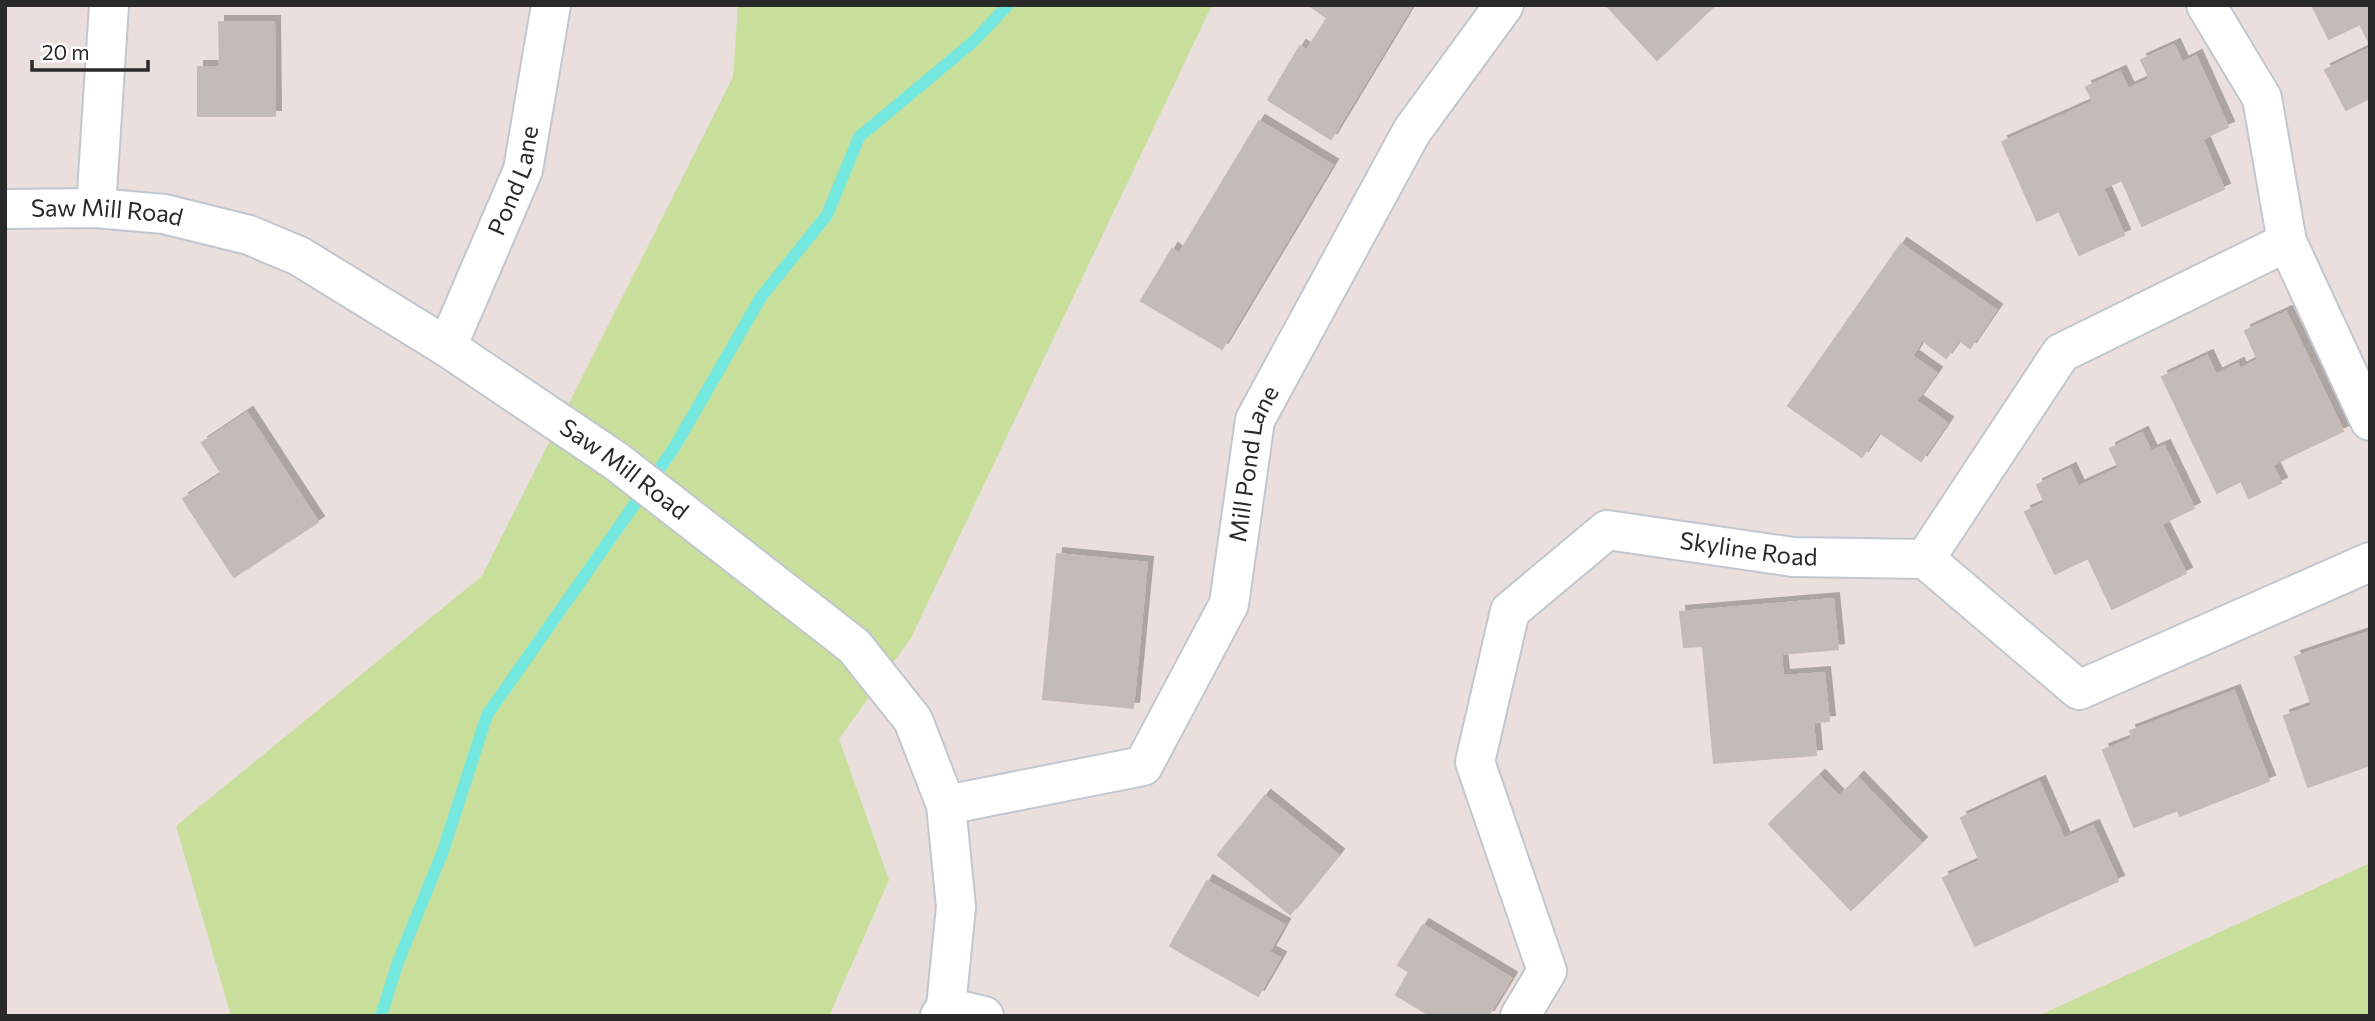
<svg xmlns="http://www.w3.org/2000/svg" width="2375" height="1021" viewBox="0 0 2375 1021" font-family="Commissioner,sans-serif">
<defs>
<filter id="shadow"><feDropShadow dx="6" dy="-6" stdDeviation="0" flood-color="#0004"/></filter>
</defs>
<rect width="100%" height="100%" fill="#eadfdc"/>
<g fill="#c8de9b">
<path d="M738,5h474l-301,633 -72,101 50,141 -60,136h-598l-55,-190 306,-250 251,-499z"/>
<path d="M2370,863v153h-332z"/>
</g>
<g fill="none" stroke-linecap="round" stroke-linejoin="round">
<path stroke="#74e7df" stroke-width="12" d="M381,1016l17,-54 45,-111 44,-136 187,-267 87,-151 66,-82 32,-78 115,-96 34,-36"/>
</g>
<g fill="#c3bbb7" stroke="#c6bab5" stroke-width="2" filter="url(#shadow)">
<path d="M1309,5h103l-81,134 -63,-39 32,-54 7,4 20,-32z"/>
<path d="M1606,5h109l-58,55z"/>
<path d="M2312,5h58v39l-10,-20 -31,15z"/>
<path d="M219,22h55l1,94h-77v-49h22z"/>
<path d="M2174,45l8,18 14,-7 32,71 -26,12 22,50 -82,37 -20,-46 -19,8 21,47 -45,20 -20,-44 -22,10 -35,-79 91,-40 -7,-15 34,-15 8,17 22,-10 -9,-19z"/>
<path d="M2370,48v50l-24,12 -21,-40z"/>
<path d="M1259,121l73,44 -110,184 -81,-48 31,-52 7,5z"/>
<path d="M1901,244l95,66 -26,38 -11,-8 -13,18 -24,-18 -10,16 24,17 -20,28 31,22 -26,38 -42,-29 -17,25 -74,-51z"/>
<path d="M2286,312l57,119 -71,34 9,18 -32,15 -8,-17 -24,12 -55,-116 45,-21 9,19 22,-11 2,5 18,-9 -13,-29z"/>
<path d="M247,413l71,109 -84,55 -51,-78 39,-25 -20,-31z"/>
<path d="M2142,433l9,19 13,-6 30,62 -33,16 25,49 -74,36 -24,-51 -33,16 -30,-62 20,-9 -8,-18 33,-16 8,18 41,-19 -9,-19z"/>
<path d="M1057,554l90,9 -14,145 -90,-9z"/>
<path d="M1833,599l5,50 -57,5 2,22 41,-3 5,48 -16,1 3,33 -102,8 -11,-117 -19,1 -4,-35z"/>
<path d="M2370,632v133l-62,22 -24,-71 28,-10 -17,-49z"/>
<path d="M2234,691l35,90 -89,35 -2,-6 -44,17 -31,-77 29,-11 -2,-8z"/>
<path d="M1819,776l20,21 19,-19 63,65 -70,67 -82,-86z"/>
<path d="M2039,782l25,57 29,-13 25,55 -143,65 -32,-68 37,-17 -19,-43z"/>
<path d="M1265,796l73,59 -48,59 -72,-59z"/>
<path d="M1207,881l77,44 -15,27 11,6 -22,38 -88,-50z"/>
<path d="M1423,925l88,53 -23,38h-57l-35,-21 13,-23 -11,-7z"/>
</g>
<g fill="none" stroke-linecap="round" stroke-linejoin="round">
<defs>
<g id="street">
<path d="M2206,5l56,93 25,144 83,179"/>
<path d="M96,208l13,-203"/>
<path id="s1" d="M5,209l91,-1 68,6 85,21 50,21 148,91 169,114 238,185 59,74 33,85 10,102 -10,100 -6,9"/>
<path id="s2" d="M447,347l76,-177 28,-165"/>
<path d="M1925,559l136,-206 226,-111"/>
<path id="s3" d="M946,805l197,-39 86,-162 26,-184 157,-289 92,-126"/>
<path d="M946,1007l38,9"/>
<path id="s4" d="M1520,1016l27,-45 -72,-209 35,-151 97,-81 186,27 132,2 154,131 291,-128"/>
</g>
</defs>
<use href="#street" stroke="#c0c7cf" stroke-width="42"/>
<use href="#street" stroke="#fff" stroke-width="38"/>
</g>
<g text-anchor="middle" stroke-width="5" stroke-linejoin="round" paint-order="stroke">
<g font-size="24" fill="#292929" stroke="#fff">
<text dy="8" stroke="none"><textPath href="#s2" startOffset="180">Pond Lane</textPath></text>
<text dy="8" stroke="none"><textPath href="#s1" startOffset="102">Saw Mill Road</textPath></text>
<text dy="8" stroke="none"><textPath href="#s3" startOffset="527">Mill Pond Lane</textPath></text>
<text dy="8" stroke="none"><textPath href="#s1" startOffset="690">Saw Mill Road</textPath></text>
<text dy="8" stroke="none"><textPath href="#s4" startOffset="698">Skyline Road</textPath></text>
</g>
</g>
<rect width="2375" height="1021" fill="none" stroke="#292929" stroke-width="14"/>
<path d="M32 60v10h116v-10" fill="none" stroke="#292929" stroke-width="3.5"/>
<text x="42" y="60" font-size="21" fill="#292929" stroke="#ffffff" stroke-width="5" paint-order="stroke">20 m</text>
</svg>
